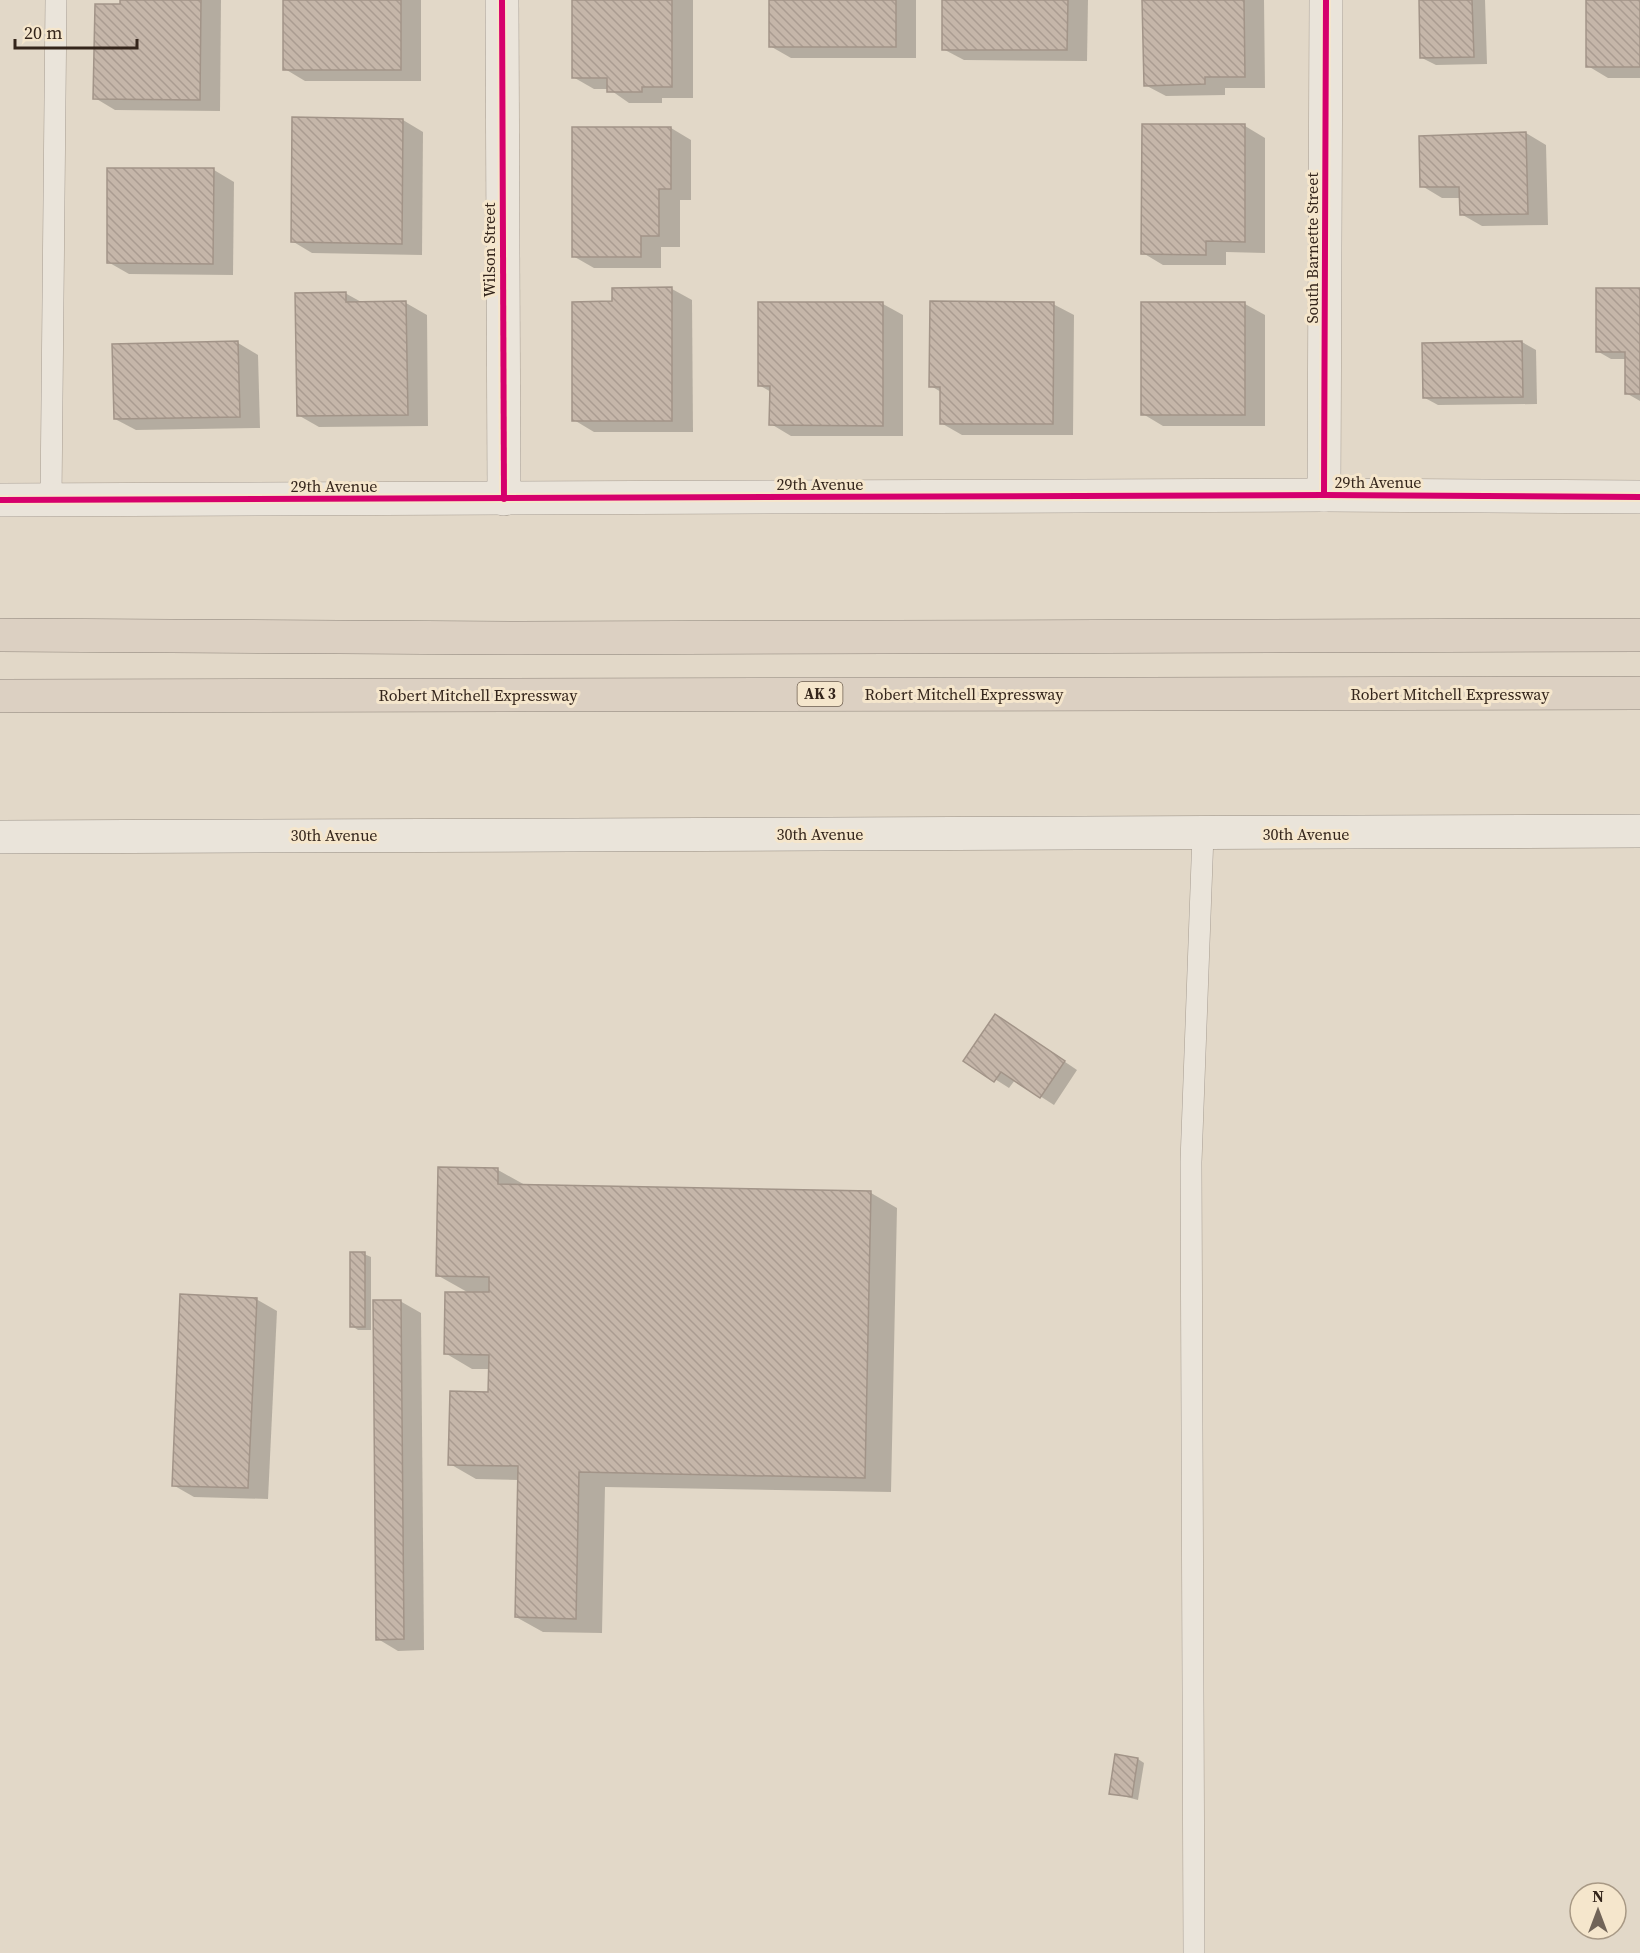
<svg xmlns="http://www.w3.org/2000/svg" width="1640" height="1953" viewBox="0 0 1640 1953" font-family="'Source Serif 4',serif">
<defs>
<pattern id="building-back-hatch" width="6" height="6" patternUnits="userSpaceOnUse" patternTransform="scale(1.5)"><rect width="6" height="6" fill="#c5b6a9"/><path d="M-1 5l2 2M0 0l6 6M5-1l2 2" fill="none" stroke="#aa9c91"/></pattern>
</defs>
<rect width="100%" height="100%" fill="#e2d8c8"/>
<g fill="#0003">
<path d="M121,0h100l-1,111 -105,-1 -20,-12z"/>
<path d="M285,0h136v81h-116l-20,-12z"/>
<path d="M573,0h120v98h-31v5h-33l-20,-14h-15l-21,-12z"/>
<path d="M770,0h146v58h-125l-21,-12z"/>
<path d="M943,0h145l-1,61 -123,-1 -21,-11z"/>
<path d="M1144,0h120l1,88h-40v7l-59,1 -21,-11z"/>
<path d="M1421,0h64l2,64 -51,1 -14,-7z"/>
<path d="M1616,0h24v78h-32l-20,-12z"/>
<path d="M403,120l20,12 -1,123 -110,-2 -20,-12z"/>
<path d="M1245,126l20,12v115l-39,-1v13h-63l-20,-12z"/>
<path d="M671,128l20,12v60h-11v47h-19v21h-67l-21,-12z"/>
<path d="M1526,133l20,12 2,80 -66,1 -21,-12v-16h-19l-20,-12z"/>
<path d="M214,170l20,12 -1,93 -104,-1 -21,-12z"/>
<path d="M672,289l20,11 1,132h-99l-20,-12 39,-117z"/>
<path d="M1640,290v111l-14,-8v-34h-15l-14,-8z"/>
<path d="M345,293l18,10h43l21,12 1,111 -109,1 -21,-12z"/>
<path d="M883,304l20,11v121h-112l-20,-12v-32l-12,-7z"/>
<path d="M1053,304l21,11 -1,120h-111l-21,-12v-31l-10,-6z"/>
<path d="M1245,304l20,11v111h-102l-20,-12z"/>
<path d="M1522,342l14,8 1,54 -99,1 -13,-7 -1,-54z"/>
<path d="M238,343l20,12 2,73 -124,2 -21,-11z"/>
<path d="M1009,1024l68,46 -23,35 -39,-25 -6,8 -44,-28z"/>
<path d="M439,1168l59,2 27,15 346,8 26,15 -6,284 -286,-5 -3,146 -59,-1 -27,-15 3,-137 -43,-1 -26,-15 40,-70v-25h-18l-27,-16 24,-60 -32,-18z"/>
<path d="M364,1254l7,3v73h-13l-6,-4z"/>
<path d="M256,1299l21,12 -9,188 -74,-2 -21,-12z"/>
<path d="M400,1301l21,12 3,337 -26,1 -20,-12z"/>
<path d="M1138,1759l6,4 -6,37 -27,-7z"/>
</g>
<g fill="url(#building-back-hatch)" stroke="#a29488" stroke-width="1.5">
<path d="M120,0h81l-1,100 -107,-1 2,-95h25z"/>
<rect x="283" y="0" width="118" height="70"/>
<path d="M572,0h100v87h-30v5h-35v-14h-35z"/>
<rect x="769" y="0" width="127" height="47"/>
<path d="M942,0h126l-1,50h-125z"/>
<path d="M1142,0h102l1,77h-40v7l-61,2z"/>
<path d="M1419,0h53l2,57 -54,1z"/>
<rect x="1586" y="0" width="54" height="67"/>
<path d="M292,117l111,2 -1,125 -111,-2z"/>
<path d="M1142,124h103v118l-39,-1v14l-65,-1z"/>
<path d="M572,127h99v62h-12v47h-18v21h-69z"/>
<path d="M1526,132l2,82 -68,1 -1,-28h-39l-1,-51z"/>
<path d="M107,168h107l-1,96 -106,-1z"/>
<path d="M672,287v134h-100v-119l40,-1v-13z"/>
<path d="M1596,288h44v106h-15v-42h-29z"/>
<path d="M346,292v10l60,-1 2,114 -111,1 -2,-123z"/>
<path d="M930,301l124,1 -1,122h-113v-37h-11z"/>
<path d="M758,302h125v124l-114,-1 1,-39h-12z"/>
<rect x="1141" y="302" width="104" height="113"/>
<path d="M238,341l2,76 -126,2 -2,-75z"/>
<path d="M1522,341l1,56 -100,1 -1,-55z"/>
<path d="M995,1014l70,47 -25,37 -39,-26 -7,10 -31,-21z"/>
<path d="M438,1167l60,1v16l373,7 -6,287 -286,-6 -3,147 -61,-2 3,-151 -70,-1 2,-74 38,1 1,-37 -45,-1 1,-62h44v-15l-53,-1z"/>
<rect x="350" y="1252" width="15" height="75"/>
<path d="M180,1294l77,4 -9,190 -76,-2z"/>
<path d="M373,1300h28l3,339 -28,1z"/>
<path d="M1115,1754l23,4 -6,39 -23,-3z"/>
</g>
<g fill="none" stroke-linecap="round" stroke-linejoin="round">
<defs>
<g id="service">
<path d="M51,500l5,-500"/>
<path d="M1194,1953l-3,-791 12,-328"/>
</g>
<g id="minor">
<path d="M502,0l2,499"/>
<path d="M1324,495l2,-495"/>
<path d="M0,500l1324,-5 316,2"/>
</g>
<path id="secondary" d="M0,837l1640,-6"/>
<g id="trunk">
<path d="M0,635l518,3 1122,-3"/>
<path d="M0,696l1640,-3"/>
</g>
</defs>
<use href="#service" stroke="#a79d92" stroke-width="22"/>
<use href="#minor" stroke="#a79d92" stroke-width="34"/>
<use href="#secondary" stroke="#968d82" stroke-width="34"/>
<use href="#trunk" stroke="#8c8379" stroke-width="34"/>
<use href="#service" stroke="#eae4da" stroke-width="21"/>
<use href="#minor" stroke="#eae4da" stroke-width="33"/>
<use href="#secondary" stroke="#eae4da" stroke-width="33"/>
<use href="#trunk" stroke="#dcd0c2" stroke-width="33"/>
<defs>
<g id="cycleway">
<path d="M502,0l2,499"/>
<path d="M1324,495l2,-495"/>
<path d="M0,500l1324,-5 316,2"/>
</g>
</defs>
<use href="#cycleway" stroke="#f5e6cc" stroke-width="10"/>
<use href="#cycleway" stroke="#d6006c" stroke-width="6"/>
</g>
<g text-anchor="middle" stroke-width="6" stroke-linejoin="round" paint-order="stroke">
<rect fill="#f5e6cc" stroke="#6e5f50" stroke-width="1.5" x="797.5" y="682" width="45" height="24" rx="4.5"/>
<g font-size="15" font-weight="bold" fill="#34251b">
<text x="820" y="699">AK 3</text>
</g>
<g font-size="16" fill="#34251b" stroke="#f5e6cc">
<text transform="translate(1312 248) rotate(-90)" y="6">South Barnette Street</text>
<text transform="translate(489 250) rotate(-90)" y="6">Wilson Street</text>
<text x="1378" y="488">29th Avenue</text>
<text x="820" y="490">29th Avenue</text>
<text x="334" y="492">29th Avenue</text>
<text x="964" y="700">Robert Mitchell Expressway</text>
<text x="1450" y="700">Robert Mitchell Expressway</text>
<text x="478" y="701">Robert Mitchell Expressway</text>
<text x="820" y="840">30th Avenue</text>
<text x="1306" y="840">30th Avenue</text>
<text x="334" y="841">30th Avenue</text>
</g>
</g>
<g transform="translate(1598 1911)"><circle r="28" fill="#f5e6cc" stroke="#a89985" stroke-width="1.5"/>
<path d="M0-4.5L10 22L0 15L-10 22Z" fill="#716458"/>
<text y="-9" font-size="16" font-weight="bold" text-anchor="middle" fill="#34251b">N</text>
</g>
<path d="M15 39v9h122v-9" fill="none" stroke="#34251b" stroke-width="3"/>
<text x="24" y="39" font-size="18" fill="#34251b" stroke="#f5e6cc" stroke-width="4.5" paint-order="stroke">20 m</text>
</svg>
